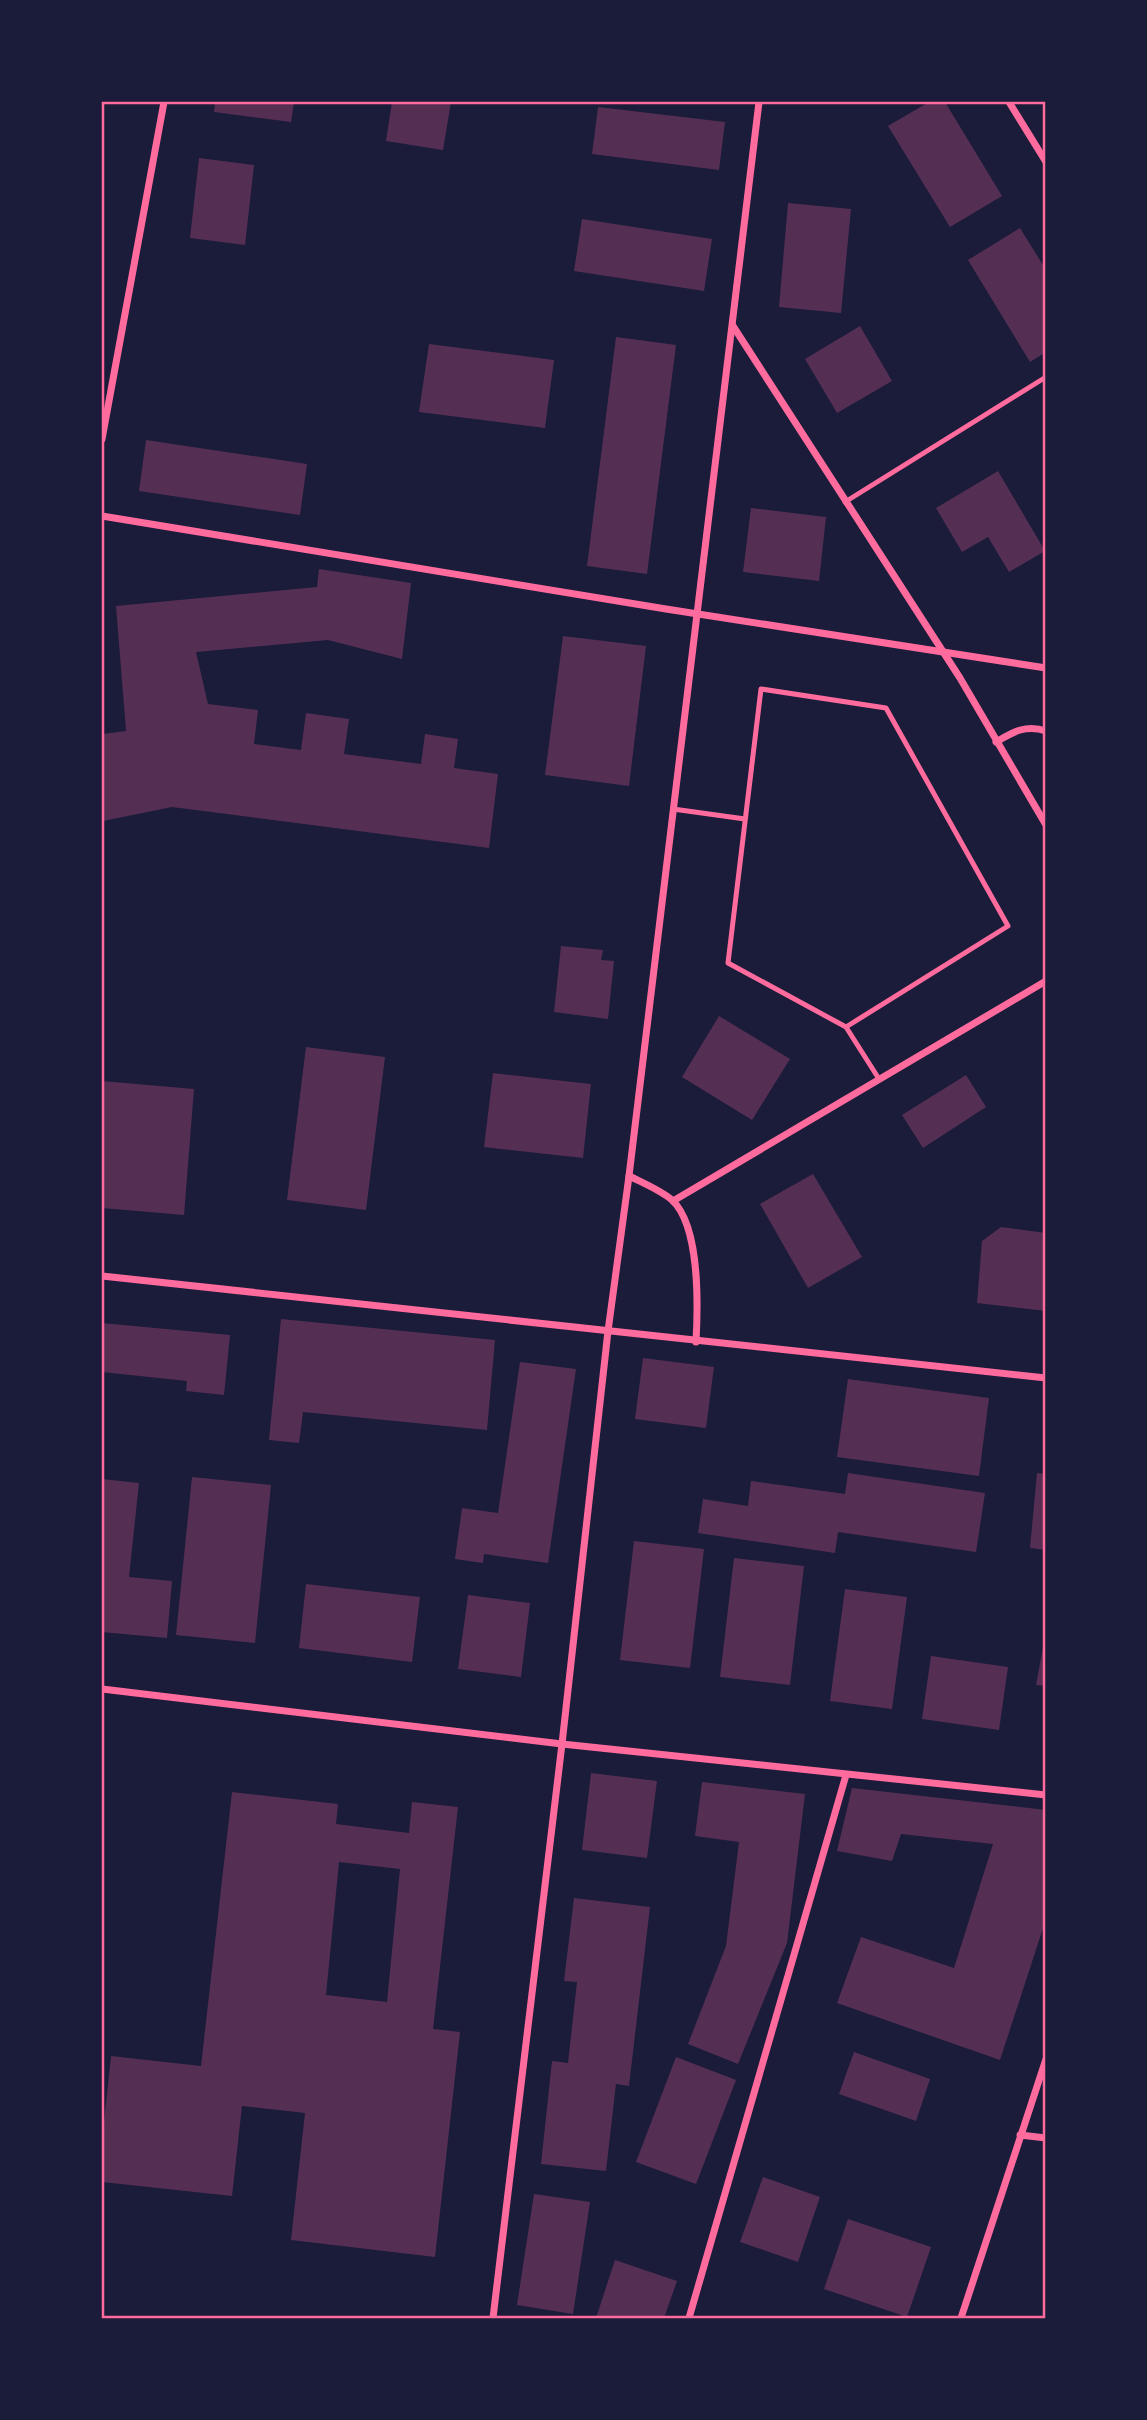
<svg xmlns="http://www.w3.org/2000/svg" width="1147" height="2420" viewBox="0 0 1147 2420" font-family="'Titillium Web',sans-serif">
<rect width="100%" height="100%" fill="#1b1b3a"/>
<g fill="#542f53" fill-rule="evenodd">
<path d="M215,102h79l-3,20 -77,-10z"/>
<path d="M392,102h59l-8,48 -57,-9z"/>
<path d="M929,102h16l57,94 -52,31 -62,-101z"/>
<path d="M598,107l127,15 -6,48 -127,-16z"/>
<path d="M199,158l55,7 -9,80 -55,-7z"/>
<path d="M788,203l63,6 -10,104 -62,-6z"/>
<path d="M582,219l130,20 -8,52 -130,-20z"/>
<path d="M1020,228l26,42v82l-16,10 -62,-102z"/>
<path d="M860,326l32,55 -55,32 -32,-54z"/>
<path d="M616,337l60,8 -29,229 -60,-8z"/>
<path d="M429,344l125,16 -9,68 -126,-16z"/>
<path d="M146,440l161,24 -7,51 -161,-24z"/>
<path d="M998,471l47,80 -36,21 -21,-35 -26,15 -26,-44z"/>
<path d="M751,508l75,9 -7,64 -76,-9z"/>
<path d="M319,569l92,14 -9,76 -74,-19 -132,12 12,52 50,6 -4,34 47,6 5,-37 43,6 -5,35 77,10 4,-30 33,5 -4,29 44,6 -9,74 -317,-41 -69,14 -1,-87 24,-3 -10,-125 201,-19z"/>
<path d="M563,636l83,10 -17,140 -84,-11z"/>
<path d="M561,946l42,4 -2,10 13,1 -6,58 -54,-7z"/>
<path d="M719,1016l71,43 -38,61 -70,-43z"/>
<path d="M306,1047l79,10 -19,153 -79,-10z"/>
<path d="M493,1073l98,11 -8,74 -99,-11z"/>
<path d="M966,1075l20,32 -63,41 -21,-33z"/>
<path d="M102,1081l92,8 -10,126 -82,-7z"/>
<path d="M813,1174l49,83 -54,31 -48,-84z"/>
<path d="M1001,1227l45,6v78l-69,-8 5,-62z"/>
<path d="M281,1319l214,21 -8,90 -184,-18 -4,31 -30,-3z"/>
<path d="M102,1323l128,12 -6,60 -38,-4 1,-10 -85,-9z"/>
<path d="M643,1358l71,9 -8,61 -71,-9z"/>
<path d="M520,1362l56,7 -28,194 -64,-9 -1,9 -28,-4 7,-51 36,5z"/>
<path d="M848,1379l141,19 -10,78 -142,-19z"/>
<path d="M848,1473l137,20 -9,59 -138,-20 -3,21 -137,-20 5,-34 45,7 3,-25 94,13z"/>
<path d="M1037,1473l9,1v76l-16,-2z"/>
<path d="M192,1477l79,8 -16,158 -79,-8z"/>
<path d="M102,1479l37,4 -10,94 43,4 -5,57 -65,-6z"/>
<path d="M634,1541l70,8 -14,119 -70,-8z"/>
<path d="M734,1558l70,8 -14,119 -70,-8z"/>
<path d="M306,1584l114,13 -8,65 -113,-14z"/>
<path d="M845,1589l62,8 -15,112 -62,-8z"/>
<path d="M468,1595l62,8 -9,74 -63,-8z"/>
<path d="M1044,1642h2v44l-10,-1z"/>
<path d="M931,1656l77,11 -9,63 -77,-11z"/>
<path d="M591,1773l66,8 -10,77 -65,-8z"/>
<path d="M702,1782l103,12 -18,149 -49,121 -50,-20 38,-98 13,-104 -44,-6z"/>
<path d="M852,1788l194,22v109l-46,141 -163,-57 24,-66 93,31 39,-124 -92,-10 -9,27 -55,-10z"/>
<path d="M232,1792l106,12 -2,20 73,9 3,-31 46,5 -25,222 27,3 -25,225 -144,-17 14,-127 -63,-7 -10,90 -130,-14v-41l9,-85 90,10zM339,1862l61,7 -13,133 -61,-7z"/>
<path d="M574,1898l76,9 -21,179 -13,-2 -10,87 -65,-7 11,-103 16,2 9,-81 -13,-1z"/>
<path d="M854,2052l76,27 -14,42 -77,-27z"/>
<path d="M676,2057l60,23 -40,104 -60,-22z"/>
<path d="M763,2177l57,20 -22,65 -58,-20z"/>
<path d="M534,2194l56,8 -17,112 -56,-9z"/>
<path d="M848,2219l83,28 -24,70 -83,-28z"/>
<path d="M615,2260l62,21 -13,37h-68z"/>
</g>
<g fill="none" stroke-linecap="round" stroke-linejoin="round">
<g stroke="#ff6b9d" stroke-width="5">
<path d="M845,502l201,-125"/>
<path d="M673,809l72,10"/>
<path d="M846,1027l162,-101 -122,-218 -125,-19 -33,274 118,64 33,52"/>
</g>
<g stroke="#ff6b9d" stroke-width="7">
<path d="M1009,102l37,60"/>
<path d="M733,326l227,352 86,147"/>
<path d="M102,439l62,-337"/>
<path d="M102,516l564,93 380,59"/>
<path d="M996,742c17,-10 30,-18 50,-11"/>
<path d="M629,1176c14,7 31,14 43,24 28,26 26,106 24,142"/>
<path d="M673,1201l373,-220"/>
<path d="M102,1276l944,102"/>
<path d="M102,1689l460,55 484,51"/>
<path d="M1020,2135l26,3"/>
<path d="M493,2318l69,-574 46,-413 21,-155 130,-1074"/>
<path d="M689,2318l157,-543"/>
<path d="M961,2318l85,-259"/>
</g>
</g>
<rect width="1147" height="2420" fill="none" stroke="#1b1b3a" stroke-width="206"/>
<rect x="103" y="103" width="941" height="2214" fill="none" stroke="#ff6b9d" stroke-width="2.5"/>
</svg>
